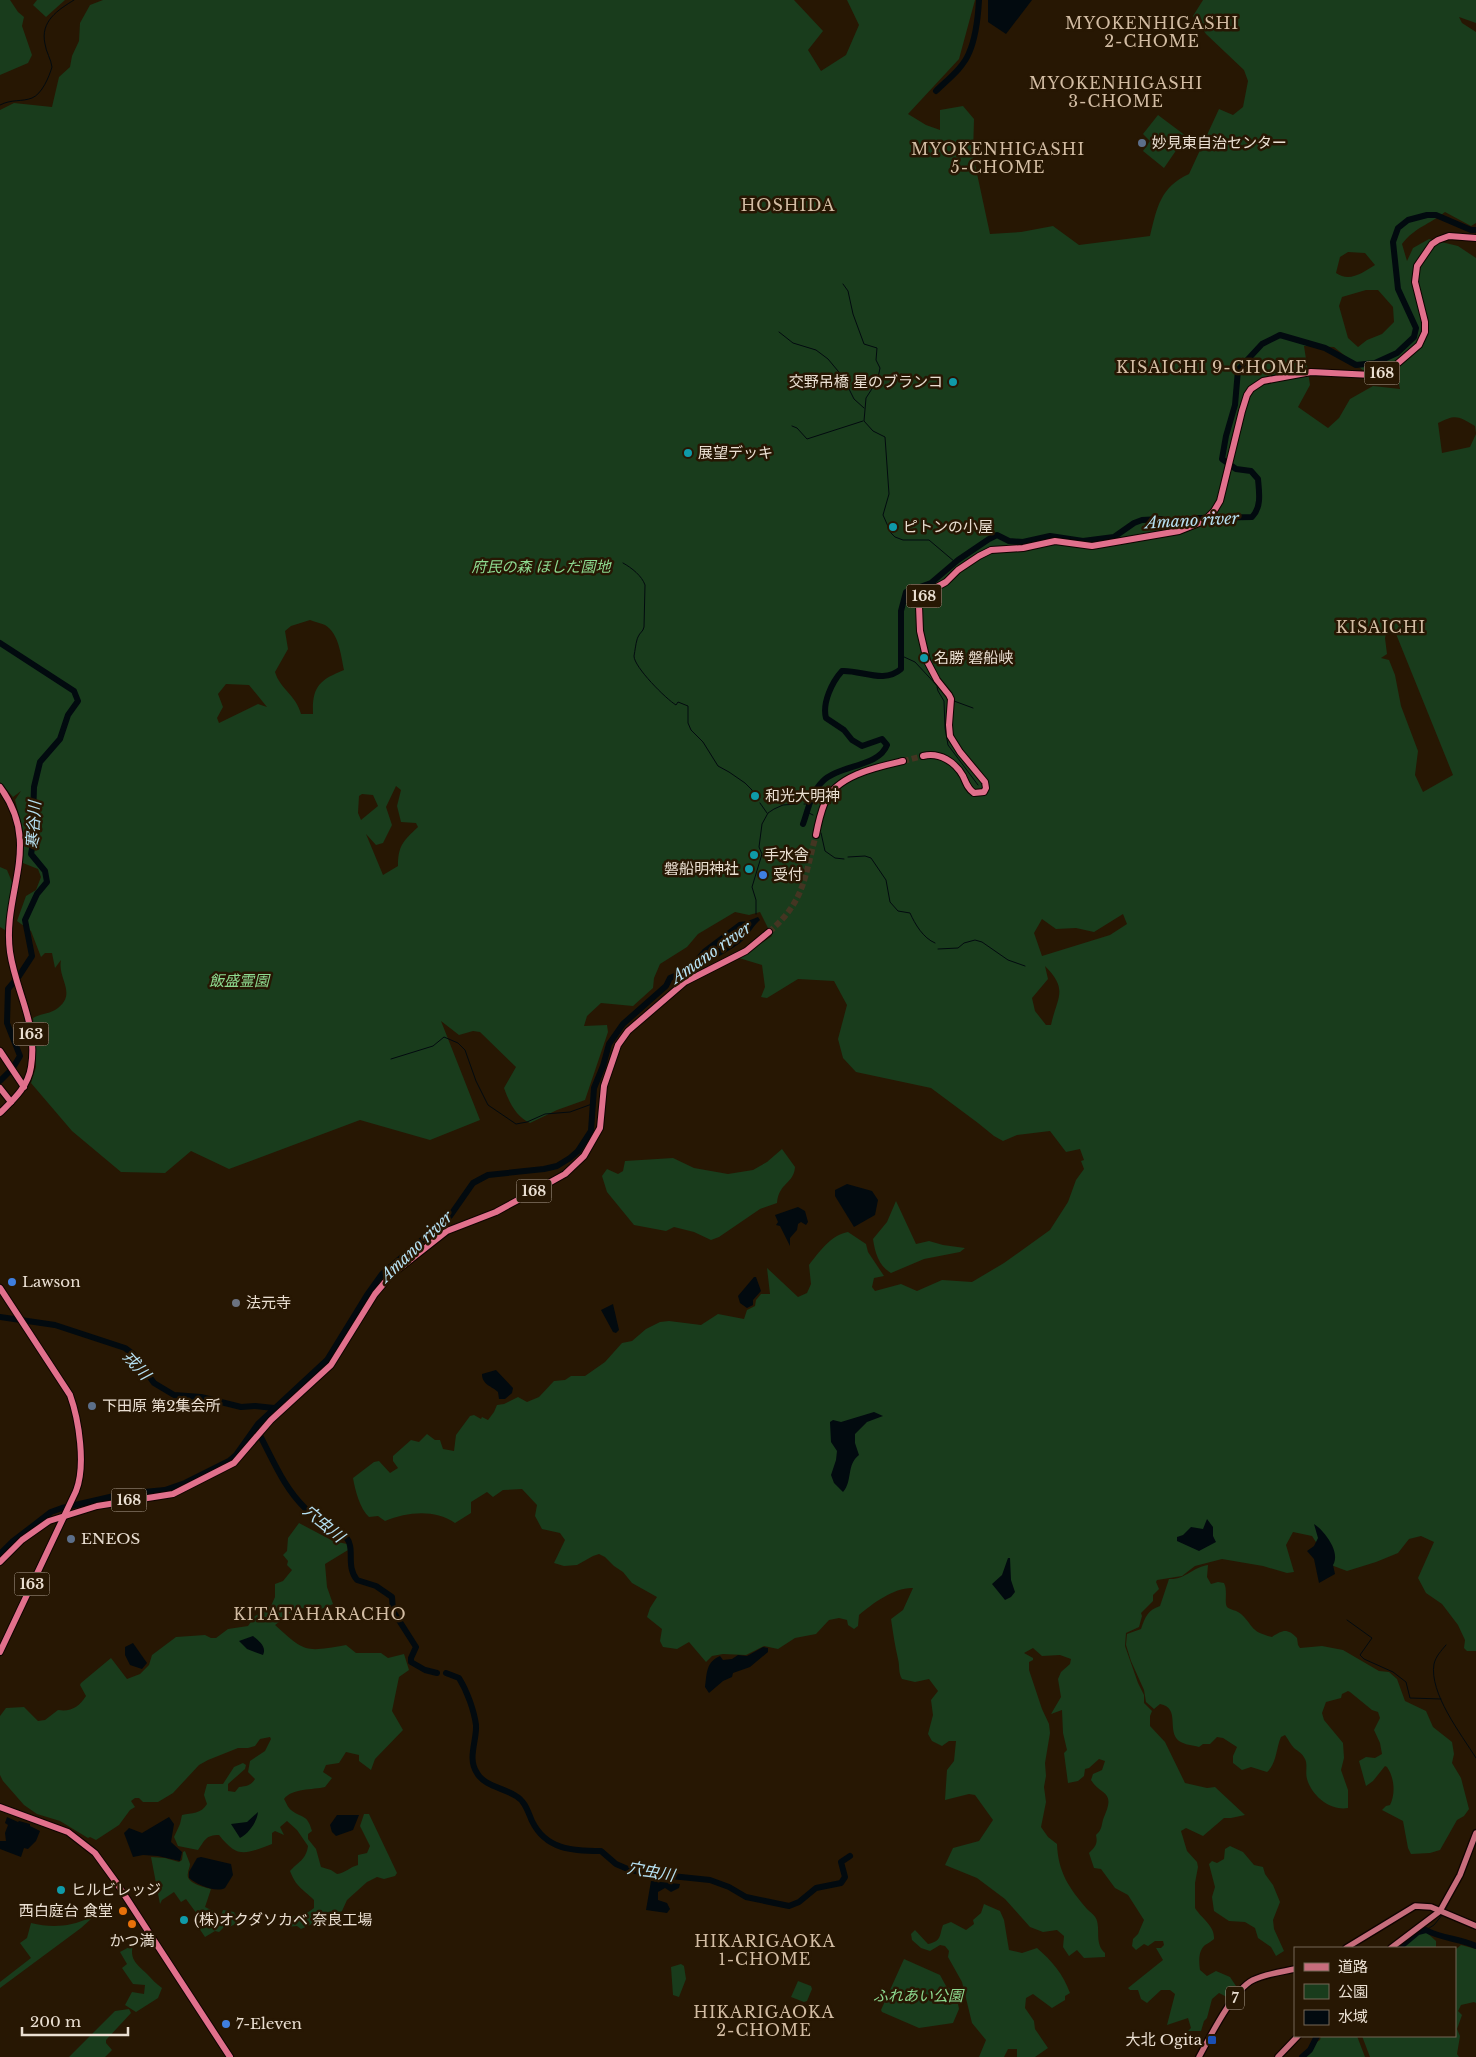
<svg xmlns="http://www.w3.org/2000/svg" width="1476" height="2057" viewBox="0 0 1476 2057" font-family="'Libre Baskerville','Noto Sans JP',serif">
<rect width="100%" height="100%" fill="#271703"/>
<g fill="#193c1c" fill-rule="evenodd">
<path d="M0,0h10l8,12 6,5 -2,9 10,29 -4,8 -28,12z"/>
<path d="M37,0h28l-19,17 -13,-12z"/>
<path d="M103,0h691l29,31 -15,19 13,21 25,-16 13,-30 -12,-25h128l-16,59 -51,55 18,11 14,5v-20l23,-4 11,13 -1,36 17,79 31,-2 32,-6 26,19 71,-9c7,-28 10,-49 39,-62l30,-65 14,6 10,-8 5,-26 -4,-11 -38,-36 -13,-18 10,-16h273v23l-17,-6 3,6 14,9v191l-5,3 -26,-14c-16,13 -30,15 -43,32l5,17 6,-13 16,-9 29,7 18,12v175l-1,-7c-17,-10 -19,-12 -37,-3l4,30 28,-6 6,-13v1217h-9l-3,-3 1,-8 -7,-15 -16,-21 -16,-11 -8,-15 16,-36 -13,-6 -12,3 -11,14 -22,9 -29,9 -16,-6 -19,-29 -19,-4 -7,13 8,27 -7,1 -24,-7 -41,-7 -27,7 -13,10 -25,4 -1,2 3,7 -6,6v6l-12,12 1,3 -3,11 -13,6 -1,13 13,37 6,12v8l8,8 -2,5v10l15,16 20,41 22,5 8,-1 30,28 -14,3h-7l-21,18 -17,-8 -5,3 6,20 10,11 1,5 -3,16v25c7,11 20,18 19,31 -3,3 -8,5 -10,7 -6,6 -5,17 -4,24l7,6 9,-5 14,6 8,12 -7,10 -12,-6 -7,6 -5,19 -3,3 -3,10h-13l3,-3 -3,-10 -21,7 8,-31 -5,-4h-9l-14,13 -6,-4 -3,-9h-8l-2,-2 35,-28 -7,-12h5l3,-3 -1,-4h-8l-7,5 -4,-2 -8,6 -4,-4 1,-7 5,-5 6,-14 -16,-25 -13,-7 -14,-19 -7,-1 -5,-15c6,-6 9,-9 7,-18 7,-6 5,-11 8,-18 12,-27 -3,-21 -13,-37l2,-6 9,-4 3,-9 -6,-2 -10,9 -4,1 -1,7 -6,5 -10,2 -4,-30 3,-3 -4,-17 -1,-23 -11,4 10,-17 -3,-18 3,-7 9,-8 1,-5 -11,-4 -18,1 -9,-8 -9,5 9,5v2l-4,2v8l13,39 7,15 1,9 -5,30 1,13 -2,11 2,15 -5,25 7,10 9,7c1,28 12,44 30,65 3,3 9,7 10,12 3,11 -2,23 8,32v4l-21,1 -7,-8 -8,6 -6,-9 1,-11 -7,-6 -14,2 -13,-5 -25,-28 -28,-21 -32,-13 8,-17 26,-7 14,-21 -18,-25 -6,-1 -24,6 2,-30 7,-9 2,-20h-7l-7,5 -10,-5 -4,-7 5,-19 -2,-15 7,-9 -9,-12 -14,3 -13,-3c-4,-7 -2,-12 -4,-20 -3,-13 -5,-26 -7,-40l12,-9 10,-22c-18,-1 -40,15 -54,27l-1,11 -4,3 -6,-4 -1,-5 -8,-2 -10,2 -13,14 -21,4 -17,11 -14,-3 -18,9 -23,-1 -11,2 -6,6 -17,-20 -12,7 -14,-2 -3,-6 2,-12 -15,-12 3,-9 7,-11 -25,-14 -9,-11 -9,-6 -9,-9 -6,-3 -6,2 -16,9 -13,1 -10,-3 11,-23 -5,-7 -18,-4 -7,-13 2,-11 -15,-16 -19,1 -10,7 -6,-5 -16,10v11l-16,10c-21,-14 -47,-11 -70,-2l-7,-5 -9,1c-9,-8 -14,-27 -16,-39l21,-16 5,-1 11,12 8,-5 -5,-7v-5l18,-16 8,2 8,-8 8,6h5l3,9 11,2 2,-16 14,-19 4,-1 7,4 1,-2 6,3 6,-8 3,-7 7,-1 14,-7 9,5 12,-5 15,-16 11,-1 6,-4h14l20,-14 17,-19 10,-2 14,-12 14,-7 9,-1 32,4 17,-11 26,5 3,-9 8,-4 1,-6 5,-6h9l-3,-26 31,29 9,-4 4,-9 -2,-19c10,-13 22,-30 39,-33l18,12 2,8 16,24 -10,2 -2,9 3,4 26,-7 16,7 25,-11 30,2 32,-19 46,-33 18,-28 8,-22 8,-11 -3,-8 3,-1 -4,-11 -14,3 -16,-21 -33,4 -14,6 -9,-5 -16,-13 -47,-35 -75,-16 -13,-14 -5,-19 9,-34 -13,-24 -36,-2 -31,19 -6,-1 4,-10 -3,-22 -23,-7 33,-22 -12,-24 -11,3 -14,-3 -37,22 -11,13 -27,17 -6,14 -1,10 -20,18 -32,-3 -14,13 -3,10 23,-1 1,7 -23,68 -28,10 -27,13c-14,-6 -21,-21 -26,-35l12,-21 -36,-35 -7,-1 -14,4 -18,-14 39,99 -50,20 -70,-20 -131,49 -38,-18 -26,22 -44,-1 -49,-41 -41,-48 5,-16 -3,-49c6,-4 15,-4 22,-8 24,-16 2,-30 6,-50l-6,8 -3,-15h-7l-4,4 -10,-26 -14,-10 9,-25 10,-6 5,-13 -3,-8 -15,-6 1,-29 -9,-34 6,-9 -8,6 -13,-15v-672l14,-7 38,4 7,-30 11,-10 2,-11 7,-15 1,-18 10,-18zM1348,252l17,1 10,12c-12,7 -25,18 -39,8l4,-16zM1366,290h12l15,17 1,15 -12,12 -15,6 -9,7 -10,-9 -9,-32 3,-9zM1304,346l30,1 30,24 33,3 3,15 -27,-3 -23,13 -11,19 -11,10 -30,-21 12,-22zM1390,619l63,156 -30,17 -8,-17 3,-24 -17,-45 -6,-31 -6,-15 -8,-2 6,-4 -2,-16zM310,620c4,2 11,3 15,5 14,8 16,31 19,45 -25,10 -32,17 -31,44h-12c-5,-19 -21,-25 -26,-42l13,-23 -3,-18 6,-5zM226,684l23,1 18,22 -9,-3 -39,19 -2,-5 6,-11 -5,-13zM396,786l5,4 -4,16 4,16 15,1 2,4c-15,14 -20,19 -20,39l-15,9 -17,-41 10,11 7,-2 9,-18 -6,-18zM362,794l11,1 5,11 -17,14 -3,-7 1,-17zM1123,914l4,10 -17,11 -68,21 -8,-23 8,-14 14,10 20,-1 18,4zM1045,966c24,24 12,31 6,59h-5l-11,-14 -3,-13 16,-19z"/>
<path d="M1158,115l28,21 -22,32 -21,-17 7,-10 -7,-7z"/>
<path d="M0,867l7,3 5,12 -7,48 -5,-3z"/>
<path d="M782,1149l13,18c-1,17 -16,15 -18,36l-17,6 -41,28 -8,3 -17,-8 -20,-5 -8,4 -32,-6 -27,-33 -5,-16 5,-7 11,5 5,-3 2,-10 48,-3 21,10 34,6 25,-4 14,-8z"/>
<path d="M896,1201l20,43 13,-3 14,4 22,3 -5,4 -36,7 -33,14c-12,-7 -16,-20 -18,-34l14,-17z"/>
<path d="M299,1523l34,18 14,3 1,6 -23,14 2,23 6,17 -12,5 -24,-1 -22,17c31,28 30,27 71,20l10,8h25l7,5 16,-4 5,16 -10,7 -7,34 11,19 -28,29 -4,11 -12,-9v-6l-13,-3 -7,11 -13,2 -3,7 9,6 -7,9c-12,3 -33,1 -41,12 2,3 4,9 7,11 11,9 16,3 21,21l-4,3v5l8,10 5,18 10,3 6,4c8,-1 13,-7 21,-9v-10l9,-2 3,-7 -10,-20 4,-12h5l28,59 -2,3 -11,3 -7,-2 -10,5 -20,18 -5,11 -14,10 -7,-1 -20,9 -4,-3 -11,1 -4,-2 -1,-9 6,-3 4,4c9,-2 16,-3 23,-9v-8c-12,-12 -18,-13 -24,-29 8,-9 16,-11 18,-25l-11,-16 -10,-9 -7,6 4,8 -9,-4 -3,2v11c-27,10 -34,15 -53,-9 -13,0 -14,5 -21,15l-20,-4 -4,-9 6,-13 2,-9c10,-2 19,-1 25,-11l-3,-9 3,-11h16l11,-17 9,-4 3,2 -1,4 -17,15v7l7,1 4,-5c7,-1 12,-1 16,-8l-7,-7 2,-11 15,-10 6,-12 -1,-2 -10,2 -5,7 -7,2h-10l-30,12 -9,5 -26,28 -15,9h-15l-4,-4h-4l-4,3 4,6 -5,3 -11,15 -23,15 -6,-3 -2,1 -28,-17 -23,-7 -13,-9 -21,-24 -3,-6v-59l6,-8 18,-1 14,14 7,-1 13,-10c13,2 21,-3 28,-14l-6,-11 1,-2 30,-25 16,21 13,-5 9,-9 3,-10 24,-18 29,-2 6,3h5l12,-9 20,-3 7,-10 16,-10 4,-9v-13l8,-3 9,-11 -5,-5 1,-4 -5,-6 4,-4 1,-13z"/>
<path d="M1208,1565l-1,12 4,7 7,-2 6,1c4,8 0,19 3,24 3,3 10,3 14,7 14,13 8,17 31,23 11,-7 15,-9 25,1l1,7 2,3 22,-2 21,4 36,21 10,1 8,7 8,22 21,10 7,16 19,15 2,12 -2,9 9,15 8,31 -5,7 -7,4 -17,30 -10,3 -19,1 -3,-6 -5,-27 -21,-11 4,-4 4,-1c6,-12 4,-28 -3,-38l-2,-1 -12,15 -7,5 -7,-25 7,-4 9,1 7,-4 -2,-11 -6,-13 6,-12 -2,-6 -6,-2 -22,-18 -2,-1 -6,3 -1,4 -15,4 -4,11 2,7 19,23 1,15 -3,12 7,20v18c-18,3 -36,-12 -41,-29 -2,-7 1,-14 -2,-20 -3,-6 -6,-7 -11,-11 -3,-3 -6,-9 -9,-13l-4,2c-5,11 -4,26 -14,35l-16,-5 -9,3 -9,-7v-7l4,-9 -14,-9 -6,-1 -7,7h-7l-4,3c-7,-2 -14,-2 -20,-6 -13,-10 2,-33 -19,-37l-6,5 -8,-7 -2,-12 -13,-29 -5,-16 1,-11 14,-5c4,-12 7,-19 19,-23l9,-27c16,1 24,-12 39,-14z"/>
<path d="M1230,1846l13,6 11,13 9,2 2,7 8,11 7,17 -7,18 1,9 10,22 -8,5 -5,-9 -13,-9 -3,-10 -10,-6 -16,-1 -15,-10 -2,-14 3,-10 -6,-23 3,-3 5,2 7,-4 1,-10z"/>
<path d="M185,1851l5,13c0,3 -2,6 -2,9 -3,10 16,14 23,16l-6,18 16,8 2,-5 11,2 2,4 1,6c-4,4 -8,6 -13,5l-5,5 -4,-1 -10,6 -10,-15 5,-4 -14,-19 -5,3 -7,-10 -12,8 -2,4 -9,-47 14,1 14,4 3,-2 1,-8z"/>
<path d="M984,1904l16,7 4,9 5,30 13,3 15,-5c15,13 26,26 33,45l-5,3v4l-13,8 -19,-14 -7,4 -1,10 9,13 1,8 13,19 -13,9h-18v-8h-9l-4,8h-25l7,-17 -14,-17 -10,-41 -14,-25 1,-6 -4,-5 -5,-1 -10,6 -9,-3 -9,-8 -1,-6 4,-4 13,14c14,-3 11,-8 15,-19l8,-3 15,8 8,-6 -1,-4 8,-7z"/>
<path d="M89,1918l2,1 -10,9 -81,60v-6l31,-24 -11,-15 7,-5 4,-15c20,5 39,4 58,-5z"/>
<path d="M1426,1932l10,9v7h-34l17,-14z"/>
<path d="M133,1945c-4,15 5,20 14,29 5,5 9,10 15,14l-4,10 -22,14 -11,-7 7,-13 12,2 1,-9 -12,-1 -11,-16 5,-4 -7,-12z"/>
<path d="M1461,1945l15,4v54l-2,-1 -13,3 -3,6 4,4 -5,14 3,7 -3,18 2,3h-89l-8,-21h93v-86z"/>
<path d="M904,1959l36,16 6,11 10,7 3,16 -6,14 -34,5 -37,-16 -1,-2z"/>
<path d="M681,1964l3,2 2,13 -7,18 -6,-2 -2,-28z"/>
<path d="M798,1981l13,5 1,3 -5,12 -3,1 -13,-5z"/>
<path d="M129,2009l2,4 -25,27v3l6,7 -7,7h-36l46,-46z"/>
<path d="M1321,2036h36l8,21h-61l9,-8 2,-6 5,-3z"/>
</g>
<g fill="#020a0f">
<path d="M988,0h44l-26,34 -18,-12z"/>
<path d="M758,917l2,3c-8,7 -11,16 -20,23 -19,14 -42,23 -62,38l-5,-6 22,-17 8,-9 36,-27 9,-1z"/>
<path d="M847,1184l25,7 6,9 -3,15 -21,12 -19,-31v-6z"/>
<path d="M798,1207l7,4 3,11 -2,3 -5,-3 -3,2 -1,6 -7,8v8l-10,-20 -4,-1 2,-3 -3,-7z"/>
<path d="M754,1277h2l5,14 -8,9v5l-6,3 -7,-5 -2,-7z"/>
<path d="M613,1304l6,26 -3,3 -3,-1 -12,-22z"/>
<path d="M496,1370l17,18 -1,5 -7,6h-6l-1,-7c-6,-6 -16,-7 -16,-18z"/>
<path d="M874,1412l9,4 -16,6 -12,12v9l4,12c-13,10 -6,26 -16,37l-9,-9 -3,-8 5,-15 1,-9 -6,-9 -1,-20 3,-2 8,2z"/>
<path d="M1207,1519l6,8v9l3,6 -17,9 -22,-10v-4l6,-2 8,-8 12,2z"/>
<path d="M1314,1524c11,7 27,29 19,41l2,9 -16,9 -5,-24 -7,-8 7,-5 4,-8z"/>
<path d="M1008,1558h2l1,22 4,12 -4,5 -6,3 -13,-16 10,-9z"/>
<path d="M253,1636c6,5 14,11 10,19l-16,-6 -8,-8z"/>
<path d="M133,1643l14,20 -5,6 -12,-4 -5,-10v-8z"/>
<path d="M763,1647l5,1v4l-18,15 -17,6 -1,4 -9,4 -14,12 -4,-6c2,-14 1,-25 15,-31l3,4 9,-1 6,-4 9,1z"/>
<path d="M258,1812c-1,10 -9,21 -18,26l-9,-14 16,-2z"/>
<path d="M337,1815h22l-6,15 -17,6 -4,-4 -2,-7z"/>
<path d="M7,1817l11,5 1,-1 11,3v2l10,5 -4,10 -8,8 -4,-1 -3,9 -21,-8v-8h6l-1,-8 3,-8 -3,-2z"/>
<path d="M169,1817l5,7 -3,18 11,10 -2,9 -22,-5 -15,-1 -10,2 -9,-24 5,-5 13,5z"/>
<path d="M201,1857l30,7 2,11 -8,13c-9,5 -28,-3 -36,-10v-6l8,-14z"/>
<path d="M651,1881l29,3 -1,4 -8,4 -6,-4 -7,4v8l9,3 3,6 -3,4 -21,-3z"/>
</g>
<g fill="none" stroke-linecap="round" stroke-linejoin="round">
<g stroke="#020a0f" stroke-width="1">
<path d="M0,105c11,-6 22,-3 32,-7 10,-4 17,-21 20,-31 -1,-8 -6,-15 -7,-23 -5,-23 13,-34 29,-44"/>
<path d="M843,284l5,7 5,23 11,30 13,4 -1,12 4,8 -1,5 -2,8 -11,17 -2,23 9,10 12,6 4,57 -6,21 8,18 4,4 8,3h26l26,22"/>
<path d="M779,332l14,11 23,7 12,9 15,18 11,22 10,9"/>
<path d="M792,426l5,2 10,11 56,-18"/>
<path d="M623,563c9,5 19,13 22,22l-1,42c-1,5 -4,5 -6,10 -2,4 -3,14 -4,19 0,11 32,43 42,49l2,-3 10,4v17l3,7 12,12 15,24 11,6 16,11 7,7 2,8 3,2"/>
<path d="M902,656l13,6 27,29"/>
<path d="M937,687l1,4 6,10 1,27 3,17 30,40"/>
<path d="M954,701l19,7"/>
<path d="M760,803l7,10"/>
<path d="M804,804h6"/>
<path d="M807,812l6,3"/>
<path d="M821,833l4,18 10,7 9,1"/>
<path d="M848,857l17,-1 6,2 15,22 4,22 8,9 12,2c5,11 13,25 25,30"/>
<path d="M756,914v-14l-4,-13 10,-33 -3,-7 3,-23 6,-11 6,-4 9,-4 14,-1"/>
<path d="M938,949l20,-1 6,-5 11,-3 7,2 26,18 17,6"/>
<path d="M391,1059l42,-13 11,-9 14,6 7,7 11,31 12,24 28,19 11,-2 18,-8 25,-2 22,-8"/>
<path d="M1347,1620l25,18 -12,17 4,4 29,13 13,10 4,16 31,1"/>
<path d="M1446,1645c-5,6 -10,11 -12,19 -5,29 27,70 42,94"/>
<path d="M1445,1910l21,-44"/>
<path d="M1426,1930l8,-5 9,-11"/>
</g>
<g stroke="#020a0f" stroke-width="6">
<path d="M936,91c11,-11 27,-23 33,-38 7,-16 9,-35 10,-53"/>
<path d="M0,643l74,48 4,10 -10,14 -8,24 -20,23 -6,25 -1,31 4,4 -6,32 14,17 2,11 -10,12 -12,26 7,36 -13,20 -11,13 -1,34 13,33 -6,10"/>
<path d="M803,824c5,-14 8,-31 19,-42 16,-17 57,-15 65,-37l-5,-6 -20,7 -10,-6 -8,-10 -18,-12c-4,-15 6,-36 16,-47 20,-1 42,13 59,-2v-58l5,-19 25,-9 27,-23 31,-21 8,-4 12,6 14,1 27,-6 33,5 31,-4 20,-14 8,-3 19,-1 6,3 32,-4 53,-1c10,-10 7,-26 6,-38l-7,-8 -15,-2 -14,-10 4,-23 9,-31 3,-35 24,-26 18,-9 45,13 31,17 19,-2 22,-10 17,-16 2,-9 -18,-39 -5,-47 5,-14 10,-8 19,-5h9l35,15h5"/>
<path d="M0,1081l9,-9"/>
<path d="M0,1317l55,8 70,23 8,6 21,29 20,12 27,2 40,10 14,-1 19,2"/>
<path d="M257,1430c15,27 26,57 48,78 12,12 30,16 41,29 10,12 -1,28 11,43l19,6 16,11 1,14 23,36 -5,11v4l14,8 12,3"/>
<path d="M0,1554l12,-12 39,-30 11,-4 61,-14 42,-4 20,-7 44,-22 7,-6 22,-31 69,-64 40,-65 15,-21 68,-58 23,-33 15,-8 56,-6 13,-3 13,-8 8,-7 13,-20 3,-43 9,-22 6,-22 14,-20 43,-38 4,-8 12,-5"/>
<path d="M446,1673l13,5c8,13 15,32 17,47 1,16 -9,33 1,48 7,13 27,15 39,23 9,5 12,16 16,25 14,29 41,30 69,30l15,13 14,6 22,4 58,6 19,7 17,10 43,9 10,-4 17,-14 25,-5 4,-6 -4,-15 9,-6"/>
<path d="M1399,1948l19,-16 8,-2c16,9 33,8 50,16"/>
<path d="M1302,2057l8,-7 7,-14"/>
</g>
<g stroke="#443522" stroke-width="6" stroke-dasharray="6 3" stroke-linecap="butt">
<path d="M903,761l20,-5"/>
<path d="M769,932c36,-31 35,-54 47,-97"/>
</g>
<defs>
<g id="primary">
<path d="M1346,1948l69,-42 16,1 45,19"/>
<path d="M1391,1948l49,-37 20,-36 16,-42"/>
<path d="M1199,2057c11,-20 34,-67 54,-77 12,-6 28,-8 42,-11"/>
<path d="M1278,2057l20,-21"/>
</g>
<g id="trunk">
<path d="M923,756c17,-4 32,6 40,20 3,7 5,13 11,17l10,-1 2,-4 -1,-6 -25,-30 -10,-16 -1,-11 2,-26 -2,-4 -12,-15 -10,-19 -7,-30 -1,-25 7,-13 20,-11 12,-12 21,-14 12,-6 32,-2 32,-7 37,5 87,-15 25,-10 10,-10 6,-10 22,-90 5,-16 4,-6 12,-8 48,-9 61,3 18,-5 29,-25 6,-13v-10l-10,-40 2,-16 15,-22 6,-4 11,-4 27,2"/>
<path d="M0,787c43,58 2,105 10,165 6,41 28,71 21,115 -3,20 -18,33 -31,46"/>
<path d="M816,835c2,-11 5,-23 9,-33 12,-27 52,-35 78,-41"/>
<path d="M0,1051l24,36"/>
<path d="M0,1088l11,14"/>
<path d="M0,1288l70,107c9,25 16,71 6,96l-76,161"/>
<path d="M0,1562l22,-22 27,-19 48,-15 76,-12 61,-31 37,-43 60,-55 44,-71 16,-19 56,-44 49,-19 33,-18 36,-20 19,-18 16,-28 4,-42 14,-41 10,-14 57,-49 61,-31 23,-19"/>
<path d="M0,1807l68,25 27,21 21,29 114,175"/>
</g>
</defs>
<use href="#primary" stroke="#0f0300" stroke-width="8"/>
<use href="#trunk" stroke="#0f0300" stroke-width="8"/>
<use href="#primary" stroke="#c76d7c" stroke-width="5.5"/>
<use href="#trunk" stroke="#e1708c" stroke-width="6"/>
</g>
<g fill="#5c6f8a" stroke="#271703" stroke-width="2">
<circle cx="1142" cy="143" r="5"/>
<circle cx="92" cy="1406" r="5"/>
<circle cx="71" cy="1539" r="5"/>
</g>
<g fill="#0f9aa8" stroke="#271703" stroke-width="2">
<circle cx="953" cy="382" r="5"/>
<circle cx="688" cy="453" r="5"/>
<circle cx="893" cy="527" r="5"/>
<circle cx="924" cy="658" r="5"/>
<circle cx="755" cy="796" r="5"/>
<circle cx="754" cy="855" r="5"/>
<circle cx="749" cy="869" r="5"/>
<circle cx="61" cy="1890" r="5"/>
<circle cx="184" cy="1920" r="5"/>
</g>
<g fill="#3f7fe0" stroke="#271703" stroke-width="2">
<circle cx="763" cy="875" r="5"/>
<circle cx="12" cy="1282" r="5"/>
<circle cx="226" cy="2024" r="5"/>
</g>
<circle fill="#6b7280" stroke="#271703" stroke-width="2" cx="236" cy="1303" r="5"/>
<g fill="#e8710a" stroke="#271703" stroke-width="2">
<circle cx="123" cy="1911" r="5"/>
<circle cx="132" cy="1924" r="5"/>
</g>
<rect fill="#1a4fb4" stroke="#271703" stroke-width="2" x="1207" y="2035" width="10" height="10" rx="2.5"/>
<g text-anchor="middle" stroke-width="5" stroke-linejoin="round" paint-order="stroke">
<g fill="#271703" stroke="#b0a394" stroke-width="1">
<rect x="1364.5" y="361.5" width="35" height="23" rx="4"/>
<rect x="906.5" y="584.5" width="35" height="23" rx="4"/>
<rect x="13.5" y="1022.5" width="35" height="23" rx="4"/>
<rect x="516.5" y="1179.5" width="35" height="23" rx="4"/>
<rect x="111.5" y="1488.5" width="35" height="23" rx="4"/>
<rect x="14.5" y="1572.5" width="35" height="23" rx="4"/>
<rect x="1226" y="1986.5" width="18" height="23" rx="4"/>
</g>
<g font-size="14" font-weight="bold" fill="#eadfd2">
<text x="1382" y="378">168</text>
<text x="924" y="601">168</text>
<text x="31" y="1039">163</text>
<text x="534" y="1196">168</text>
<text x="129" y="1505">168</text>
<text x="32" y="1589">163</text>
<text x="1235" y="2003">7</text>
</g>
<g font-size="15" fill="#eadfd2" stroke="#271703" text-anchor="start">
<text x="1152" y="148">妙見東自治センター</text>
<text x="943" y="387" text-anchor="end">交野吊橋 星のブランコ</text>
<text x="698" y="458">展望デッキ</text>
<text x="903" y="532">ピトンの小屋</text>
<text x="934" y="663">名勝 磐船峡</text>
<text x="765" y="801">和光大明神</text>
<text x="764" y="860">手水舎</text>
<text x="739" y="874" text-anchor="end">磐船明神社</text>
<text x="773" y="880">受付</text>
<text x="22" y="1287">Lawson</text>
<text x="246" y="1308">法元寺</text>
<text x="102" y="1411">下田原 第2集会所</text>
<text x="81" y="1544">ENEOS</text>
<text x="71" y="1895">ヒルビレッジ</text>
<text x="113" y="1916" text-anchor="end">西白庭台 食堂</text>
<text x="194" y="1925">(株)オクダソカベ 奈良工場</text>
<text x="132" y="1946" text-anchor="middle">かつ満</text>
<text x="236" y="2029">7-Eleven</text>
<text x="1202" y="2045" text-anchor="end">大北 Ogita</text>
</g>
<g font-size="15" font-style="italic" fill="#8dda90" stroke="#271703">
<text x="541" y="572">府民の森 ほしだ園地</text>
<text x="239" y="986">飯盛霊園</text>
<text x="918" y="2001">ふれあい公園</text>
</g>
<g font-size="16" letter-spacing="1" fill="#d3bda4" stroke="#271703">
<text x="1152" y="29">MYOKENHIGASHI<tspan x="1152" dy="18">2-CHOME</tspan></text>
<text x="1116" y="89">MYOKENHIGASHI<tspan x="1116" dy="18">3-CHOME</tspan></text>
<text x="998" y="155">MYOKENHIGASHI<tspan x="998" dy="18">5-CHOME</tspan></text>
<text x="788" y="211">HOSHIDA</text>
<text x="1212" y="373">KISAICHI 9-CHOME</text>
<text x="1381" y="633">KISAICHI</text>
<text x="320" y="1620">KITATAHARACHO</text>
<text x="765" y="1947">HIKARIGAOKA<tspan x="765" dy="18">1-CHOME</tspan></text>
<text x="764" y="2018">HIKARIGAOKA<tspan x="764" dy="18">2-CHOME</tspan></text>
</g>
<g font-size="16" font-style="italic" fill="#b6e1f3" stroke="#271703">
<text transform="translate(1192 520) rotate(-3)" y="6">Amano river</text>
<text transform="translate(33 825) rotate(-87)" y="6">寒谷川</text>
<text transform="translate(711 952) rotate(-35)" y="6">Amano river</text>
<text transform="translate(416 1246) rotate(-44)" y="6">Amano river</text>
<text transform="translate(137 1365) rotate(48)" y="6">戎川</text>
<text transform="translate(324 1523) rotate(40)" y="6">穴虫川</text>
<text transform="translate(651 1871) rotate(10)" y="6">穴虫川</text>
</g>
</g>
<rect x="1294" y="1947" width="162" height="90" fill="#271703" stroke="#756756"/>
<rect x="1304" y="1963" width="25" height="8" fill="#c76d7c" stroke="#756756"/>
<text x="1338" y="1972" font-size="15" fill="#eadfd2">道路</text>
<rect x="1304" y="1984" width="25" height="15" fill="#193c1c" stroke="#756756"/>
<text x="1338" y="1997" font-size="15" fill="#eadfd2">公園</text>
<rect x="1304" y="2010" width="25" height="15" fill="#020a0f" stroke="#756756"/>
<text x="1338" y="2022" font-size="15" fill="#eadfd2">水域</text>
<path d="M22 2027v8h106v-8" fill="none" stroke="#eadfd2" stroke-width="2.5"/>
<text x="30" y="2027" font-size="15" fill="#eadfd2" stroke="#271703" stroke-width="4" paint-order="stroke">200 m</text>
</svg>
